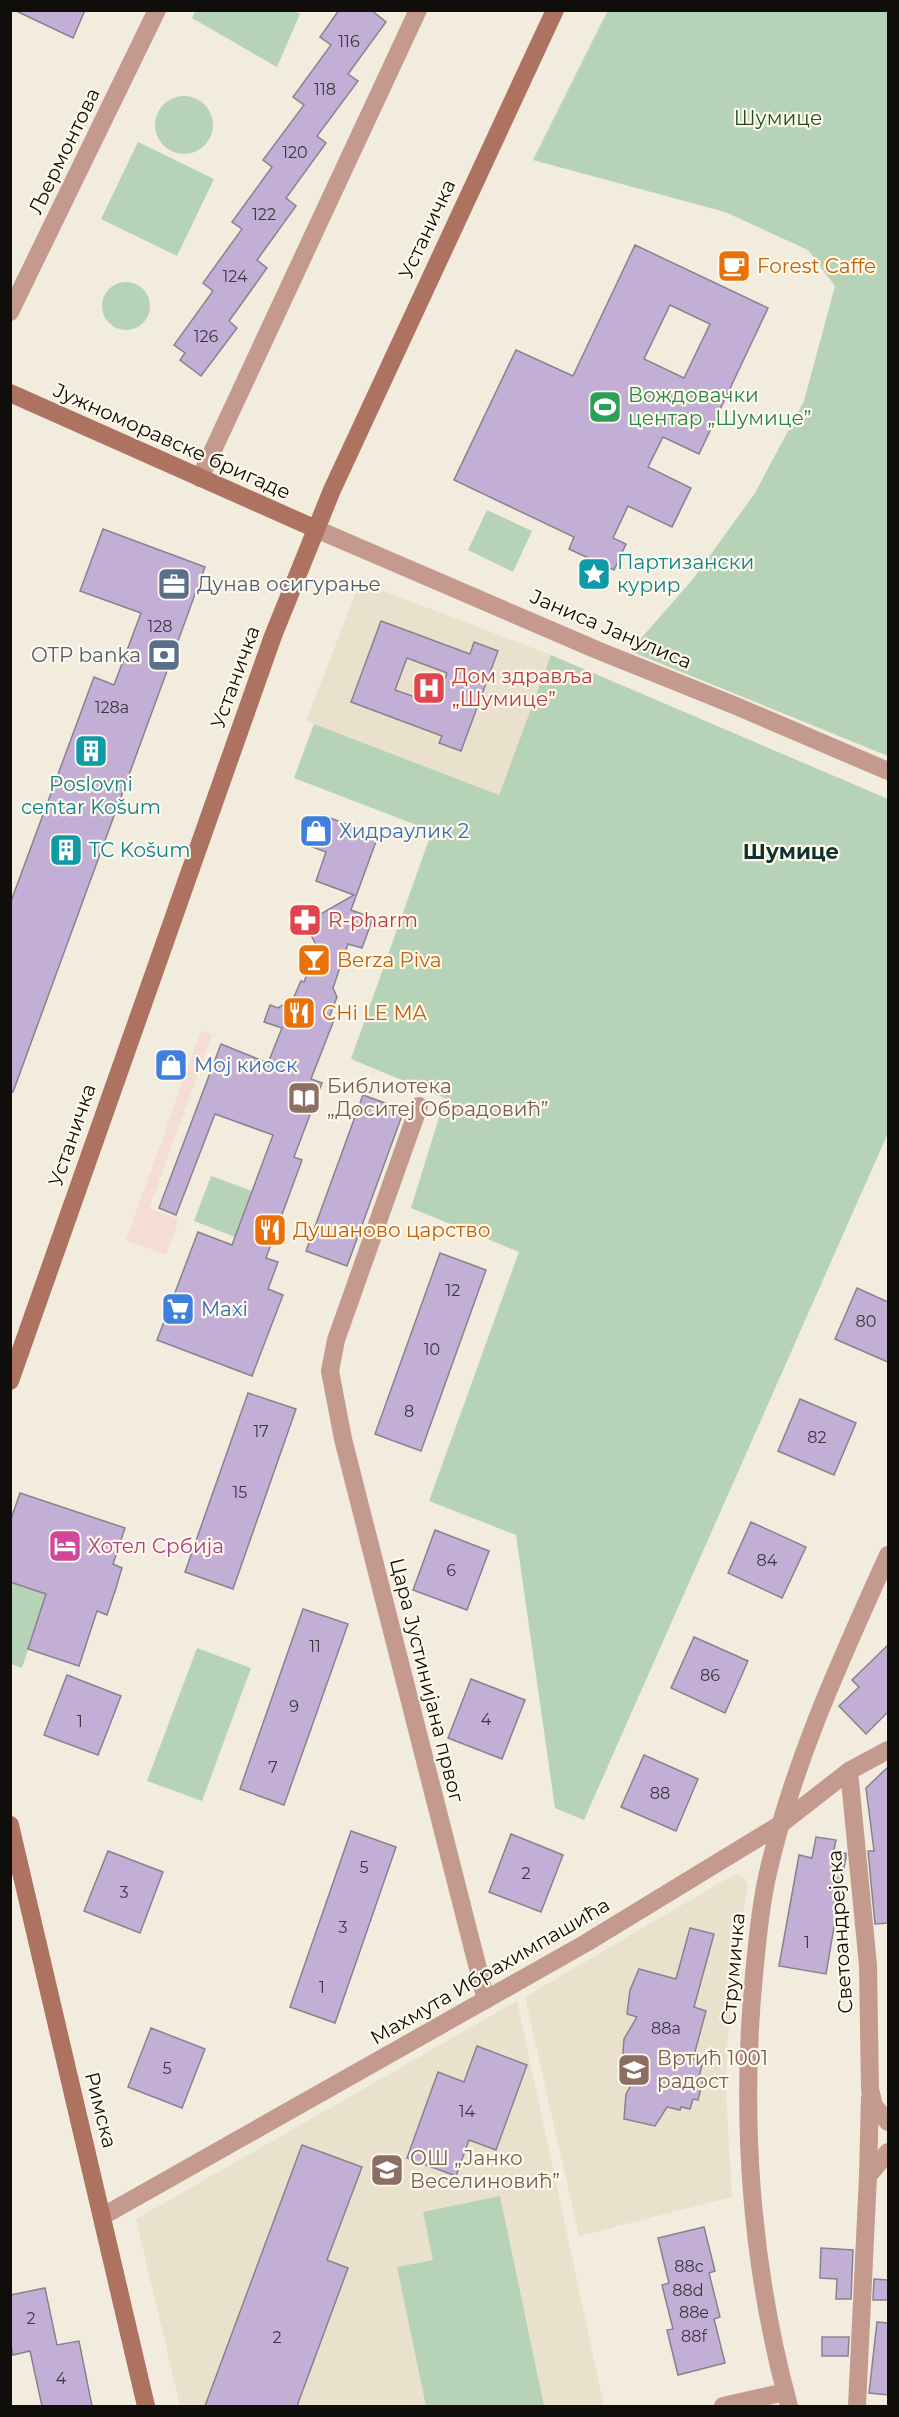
<svg xmlns="http://www.w3.org/2000/svg" width="899" height="2417" viewBox="0 0 899 2417" font-family="Montserrat,sans-serif">
<rect width="100%" height="100%" fill="#f1ecde"/>
<path fill="#f5ddd3" d="M201,1031l11,4 -63,174 30,10 -13,36 -40,-15z"/>
<g fill="#e9e1cc">
<path d="M360,582l191,73 -52,140 -193,-74z"/>
<path d="M737,1875l7,3 4,8 -7,38 -14,123 -1,46 6,104 -153,39 -54,-239 203,-119z"/>
<path d="M517,2001l87,405h-424l-44,-187z"/>
</g>
<g fill="#b7d3b7">
<path d="M196,10h96l8,4 -23,53 -85,-49z"/>
<path d="M608,10l280,1v745l-258,-105 63,-72 62,-86 49,-92 31,-115 -27,-36 -83,-38 -192,-52z"/>
<circle cx="184" cy="125" r="29"/>
<path d="M138,142l76,37 -37,77 -76,-37z"/>
<circle cx="126" cy="306" r="24"/>
<path d="M487,510l45,21 -19,41 -45,-22z"/>
<path d="M551,655l337,144v334l-304,687 -29,-12 -39,-273 -87,-34 90,-249 -108,-44 34,-110 -94,-39 81,-228 -138,-53 20,-54 185,71z"/>
<path d="M211,1176l41,15 -17,46 -41,-16z"/>
<path d="M11,1582l35,12 -24,74 -11,-4z"/>
<path d="M197,1648l54,20 -49,133 -55,-20z"/>
<path d="M500,2196l44,210h-118l-29,-139 36,-7 -10,-48z"/>
</g>
<g fill="#c3afd6" stroke="#88828e" stroke-width="1.5" fill-rule="evenodd">
<path d="M14,10h71l-12,28z"/>
<path d="M339,10h32l15,12 -38,52 10,7 -41,55 9,7 -40,55 10,8 -39,54 10,8 -38,53 8,7 -36,48 -21,-16 5,-7 -11,-8 39,-54 -10,-8 39,-54 -10,-7 40,-55 -9,-7 41,-55 -11,-8 38,-52 -11,-8z"/>
<path d="M635,245l133,63 -69,146 -36,-17 -15,30 43,21 -19,39 -44,-21 -15,32 13,6 -12,26 -45,-21 5,-12 -120,-57 62,-130 57,26zM670,305l40,19 -26,54 -40,-19z"/>
<path d="M103,529l102,38 -192,525h-3v-188l84,-227 20,8 27,-72 -61,-22z"/>
<path d="M381,621l89,33 4,-12 24,9 -37,100 -22,-8 3,-7 -91,-34zM407,658l40,15 -12,31 -40,-14z"/>
<path d="M322,815l56,21 -27,74 22,8 -11,30 -14,-4 -15,44 4,9 -8,21 5,2 -23,59 11,4 -28,74 8,3 -36,98 12,4 -10,27 15,6 -31,81 -95,-36 41,-108 34,13 41,-110 -58,-21 -39,101 -17,-7 62,-164 47,19 14,-35 -18,-6 6,-17 8,3 15,-9 8,-18 3,1 13,-35 -12,-24 49,-28 -38,-14 10,-29 -16,-6z"/>
<path d="M363,1095l41,15 -57,156 -41,-15z"/>
<path d="M440,1253l46,17 -65,181 -46,-17z"/>
<path d="M857,1288l31,14v60l-53,-23z"/>
<path d="M248,1393l48,16 -63,180 -48,-17z"/>
<path d="M800,1399l56,24 -22,52 -56,-24z"/>
<path d="M20,1493l105,35 -12,36 9,4 -6,20 -9,27 -10,-4 -18,55 -51,-17 18,-55 -36,-12v-60z"/>
<path d="M751,1522l55,25 -24,51 -54,-25z"/>
<path d="M435,1530l54,21 -22,59 -54,-20z"/>
<path d="M303,1609l45,15 -64,181 -44,-16z"/>
<path d="M694,1637l54,24 -23,52 -54,-25z"/>
<path d="M888,1645v67l-22,22 -27,-28 20,-19 -7,-7z"/>
<path d="M67,1675l54,21 -23,59 -54,-20z"/>
<path d="M471,1679l54,21 -23,59 -54,-21z"/>
<path d="M644,1755l54,24 -22,52 -55,-24z"/>
<path d="M888,1767v156l-13,1 -7,-73h6l-8,-63z"/>
<path d="M351,1831l45,16 -61,176 -45,-16z"/>
<path d="M511,1834l52,21 -22,57 -52,-20z"/>
<path d="M816,1837l20,3 -3,14 13,-1v4l-20,117 -47,-8 20,-111 13,3z"/>
<path d="M108,1851l55,21 -23,61 -56,-22z"/>
<path d="M690,1928l24,6 -20,73 12,4 -13,48 10,3 -4,14 5,1 -6,23 -5,-1 -3,10 -9,-2 -1,3 -13,-3 -12,19 -31,-7 2,-25 13,-23 -17,-5 2,-27 13,-22 -10,-3 3,-24 9,-21 37,10z"/>
<path d="M151,2028l54,21 -23,59 -54,-21z"/>
<path d="M477,2046l50,19 -31,85 -27,-10 -13,36 -49,-18 31,-86 26,10z"/>
<path d="M302,2145l60,22 -35,93 21,8 -51,138h-92z"/>
<path d="M704,2227l11,44 -6,2 11,44 -6,2 11,44 -47,12 -11,-45 6,-1 -11,-44 7,-2 -11,-45z"/>
<path d="M821,2248l32,2 -2,49h-15l1,-20 -17,-1z"/>
<path d="M874,2279l14,1v20h-15z"/>
<path d="M45,2288l12,57 22,-4 13,65h-50l-12,-55 -17,4 -3,-14v-46z"/>
<path d="M877,2322l11,1v72l-19,-2z"/>
<path d="M822,2337h27l-1,19h-26z"/>
</g>
<g fill="none" stroke-linecap="round" stroke-linejoin="round">
<g stroke="#c49a8e" stroke-width="18">
<path d="M10,312l147,-302"/>
<path d="M200,478l218,-468"/>
<path d="M316,529l281,121 139,56 152,65"/>
<path d="M419,1106l-83,234 -6,31 13,68 143,561"/>
<path d="M849,1771l19,194 2,124 4,17 14,16"/>
<path d="M868,2176l20,-24"/>
<path d="M103,2216l483,-273 195,-119 68,-53 39,-21"/>
<path d="M723,2406l62,-14"/>
<path d="M789,2406c-38,-139 -49,-287 -35,-431 3,-33 6,-66 13,-98 25,-112 74,-218 121,-322"/>
<path d="M857,2406l11,-230 2,-79"/>
</g>
<g stroke="#ae7261" stroke-width="18">
<path d="M10,393l306,136"/>
<path d="M10,1381l263,-745 59,-146 223,-480"/>
<path d="M10,1825l136,581"/>
</g>
</g>
<defs>
<symbol id="cafe-square" viewBox="-11 -11 22 22"><rect x="-9" y="-9" width="18" height="18" rx="4" fill="#e8710a" stroke="#fff9eb"/><path d="M-5.5-4.5H6V0H3Q3 3.5 0 3.5H-2.5Q-5.5 3.5-5.5 0ZM3-3.2v2h1.7v-2ZM-6 4.5H4V6H-6Z" fill="#fff"/></symbol>
<symbol id="stadium-square" viewBox="-11 -11 22 22"><rect x="-9" y="-9" width="18" height="18" rx="4" fill="#2e9e5b" stroke="#fff9eb"/><path d="M0-5a6.5 5 0 1 0 0 10a6.5 5 0 1 0 0-10ZM-3.5-1.8h7v3.6h-7Z" fill="#fff"/></symbol>
<symbol id="sight-square" viewBox="-11 -11 22 22"><rect x="-9" y="-9" width="18" height="18" rx="4" fill="#0f9aa8" stroke="#fff9eb"/><path d="M0-6L1.8-2.2L6-1.7L2.9 1.2L3.7 5.4L0 3.3L-3.7 5.4L-2.9 1.2L-6-1.7L-1.8-2.2Z" fill="#fff"/></symbol>
<symbol id="office-square" viewBox="-11 -11 22 22"><rect x="-9" y="-9" width="18" height="18" rx="4" fill="#5c6f8a" stroke="#fff9eb"/><path d="M-6-3h4V-5.5h4V-3h4V5H-6ZM-1-4.5V-3h2v-1.5ZM-6 0V1H6V0Z" fill="#fff"/></symbol>
<symbol id="bank-square" viewBox="-11 -11 22 22"><rect x="-9" y="-9" width="18" height="18" rx="4" fill="#5c6f8a" stroke="#fff9eb"/><path d="M-6-4H6V4H-6ZM0-2.3a2.3 2.3 0 1 0 0 4.6a2.3 2.3 0 1 0 0-4.6Z" fill="#fff"/></symbol>
<symbol id="hospital-square" viewBox="-11 -11 22 22"><rect x="-9" y="-9" width="18" height="18" rx="4" fill="#e0444e" stroke="#fff9eb"/><path d="M-5-5h3v3.5h4V-5h3V5h-3V1.5h-4V5h-3Z" fill="#fff"/></symbol>
<symbol id="building-square" viewBox="-11 -11 22 22"><rect x="-9" y="-9" width="18" height="18" rx="4" fill="#0f9aa8" stroke="#fff9eb"/><path d="M-4-6H4V6H1V3H-1V6H-4ZM-2.5-4.3h1.7v1.8h-1.7ZM.8-4.3h1.7v1.8H.8ZM-2.5-1h1.7V.8h-1.7ZM.8-1h1.7V.8H.8Z" fill="#fff"/></symbol>
<symbol id="shop-square" viewBox="-11 -11 22 22"><rect x="-9" y="-9" width="18" height="18" rx="4" fill="#3f7fe0" stroke="#fff9eb"/><path d="M-5-2.5h2.3a2.7 3.5 0 0 1 5.4 0H5L5.5 6h-11ZM-1.5-2.5h3a1.5 2.3 0 0 0-3 0Z" fill="#fff"/></symbol>
<symbol id="pharmacy-square" viewBox="-11 -11 22 22"><rect x="-9" y="-9" width="18" height="18" rx="4" fill="#e0444e" stroke="#fff9eb"/><path d="M-2-6h4v4h4v4h-4v4h-4v-4h-4v-4h4Z" fill="#fff"/></symbol>
<symbol id="bar-square" viewBox="-11 -11 22 22"><rect x="-9" y="-9" width="18" height="18" rx="4" fill="#e8710a" stroke="#fff9eb"/><path d="M-6-5H6L.8 .8V4.5H3.5V6h-7V4.5H-.8V.8Z" fill="#fff"/></symbol>
<symbol id="restaurant-square" viewBox="-11 -11 22 22"><rect x="-9" y="-9" width="18" height="18" rx="4" fill="#e8710a" stroke="#fff9eb"/><path d="M-5-6h1v4h1v-4h1v4h1v-4h1v5L-1.5 .5V6h-2V.5L-5-1ZM5-6V6H3V1.5H1.5Q1.5-4 5-6Z" fill="#fff"/></symbol>
<symbol id="library-square" viewBox="-11 -11 22 22"><rect x="-9" y="-9" width="18" height="18" rx="4" fill="#8d6e63" stroke="#fff9eb"/><path d="M-6-4Q-3-5.5-.7-3.5V5Q-3 3-6 4ZM6-4Q3-5.5 .7-3.5V5Q3 3 6 4Z" fill="#fff"/></symbol>
<symbol id="supermarket-square" viewBox="-11 -11 22 22"><rect x="-9" y="-9" width="18" height="18" rx="4" fill="#3f7fe0" stroke="#fff9eb"/><path d="M-6-5.5h2.5l.6 2H6L4.5 2H-2.5L-4.4-4H-6ZM-1.5 3.2a1.3 1.3 0 1 0 .1 0ZM3 3.2a1.3 1.3 0 1 0 .1 0Z" fill="#fff"/></symbol>
<symbol id="hotel-square" viewBox="-11 -11 22 22"><rect x="-9" y="-9" width="18" height="18" rx="4" fill="#d1479c" stroke="#fff9eb"/><path d="M-6-4.5h1.5V1H6V5H4.5V3h-9V5H-6ZM-4 0a1.8 1.8 0 1 1 3.6 0ZM.5 0V-2.5h3Q6-2.5 6 0Z" fill="#fff"/></symbol>
<symbol id="school-square" viewBox="-11 -11 22 22"><rect x="-9" y="-9" width="18" height="18" rx="4" fill="#8d6e63" stroke="#fff9eb"/><path d="M0-5L7-2L0 1L-7-2ZM-4 1L0 2.5L4 1V4Q0 6-4 4Z" fill="#fff"/></symbol>
</defs>
<g fill-rule="evenodd">
<use href="#cafe-square" x="715" y="247" width="38" height="38"/>
<use href="#stadium-square" x="586" y="388" width="38" height="38"/>
<use href="#sight-square" x="575" y="555" width="38" height="38"/>
<use href="#office-square" x="155" y="565" width="38" height="38"/>
<use href="#bank-square" x="145" y="636" width="38" height="38"/>
<use href="#hospital-square" x="410" y="669" width="38" height="38"/>
<use href="#building-square" x="72" y="732" width="38" height="38"/>
<use href="#shop-square" x="297" y="812" width="38" height="38"/>
<use href="#building-square" x="47" y="831" width="38" height="38"/>
<use href="#pharmacy-square" x="286" y="901" width="38" height="38"/>
<use href="#bar-square" x="295" y="941" width="38" height="38"/>
<use href="#restaurant-square" x="280" y="994" width="38" height="38"/>
<use href="#shop-square" x="152" y="1046" width="38" height="38"/>
<use href="#library-square" x="285" y="1079" width="38" height="38"/>
<use href="#restaurant-square" x="251" y="1211" width="38" height="38"/>
<use href="#supermarket-square" x="159" y="1290" width="38" height="38"/>
<use href="#hotel-square" x="46" y="1527" width="38" height="38"/>
<use href="#school-square" x="615" y="2051" width="38" height="38"/>
<use href="#school-square" x="368" y="2151" width="38" height="38"/>
</g>
<g text-anchor="middle" stroke-width="4.5" stroke-linejoin="round" paint-order="stroke">
<g font-size="16" fill="#3d363d">
<text x="349" y="47">116</text>
<text x="325" y="95">118</text>
<text x="295" y="158">120</text>
<text x="264" y="220">122</text>
<text x="235" y="282">124</text>
<text x="206" y="342">126</text>
<text x="160" y="632">128</text>
<text x="112" y="713">128a</text>
<text x="453" y="1296">12</text>
<text x="866" y="1327">80</text>
<text x="432" y="1355">10</text>
<text x="409" y="1417">8</text>
<text x="261" y="1437">17</text>
<text x="817" y="1443">82</text>
<text x="240" y="1498">15</text>
<text x="767" y="1566">84</text>
<text x="451" y="1576">6</text>
<text x="315" y="1652">11</text>
<text x="710" y="1681">86</text>
<text x="294" y="1712">9</text>
<text x="486" y="1725">4</text>
<text x="80" y="1727">1</text>
<text x="273" y="1773">7</text>
<text x="660" y="1799">88</text>
<text x="364" y="1873">5</text>
<text x="526" y="1879">2</text>
<text x="124" y="1898">3</text>
<text x="343" y="1933">3</text>
<text x="807" y="1948">1</text>
<text x="322" y="1993">1</text>
<text x="666" y="2034">88a</text>
<text x="167" y="2074">5</text>
<text x="467" y="2117">14</text>
<text x="689" y="2272">88c</text>
<text x="688" y="2296">88d</text>
<text x="694" y="2318">88e</text>
<text x="31" y="2324">2</text>
<text x="694" y="2342">88f</text>
<text x="277" y="2343">2</text>
<text x="61" y="2384">4</text>
</g>
<g font-size="20" fill="#204f22" stroke="#fff9eb">
<text x="778" y="125">Шумице</text>
</g>
<g font-size="20" fill="#100e0a" stroke="#fff9eb">
<text transform="translate(64 151) rotate(-64)" y="7">Љермонтова</text>
<text transform="translate(427 229) rotate(-65)" y="7">Устаничка</text>
<text transform="translate(172 441) rotate(24)" y="7">Јужноморавске бригаде</text>
<text transform="translate(611 629) rotate(23)" y="7">Јаниса Јанулиса</text>
<text transform="translate(235 677) rotate(-70)" y="7">Устаничка</text>
<text transform="translate(72 1135) rotate(-71)" y="7">Устаничка</text>
<text transform="translate(427 1680) rotate(76)" y="7">Цара Јустинијана првог</text>
<text transform="translate(840 1932) rotate(-94)" y="7">Светоандрејска</text>
<text transform="translate(733 1969) rotate(-85)" y="7">Струмичка</text>
<text transform="translate(490 1971) rotate(-30)" y="7">Махмута Ибрахимпашића</text>
<text transform="translate(101 2110) rotate(76)" y="7">Римска</text>
</g>
<g font-size="20" fill="#c56008" stroke="#fff9eb" text-anchor="start">
<text x="757" y="273">Forest Caffe</text>
<text x="337" y="967">Berza Piva</text>
<text x="322" y="1020">CHi LE MA</text>
<text x="293" y="1237">Душаново царство</text>
</g>
<g font-size="20" fill="#27864d" stroke="#fff9eb" text-anchor="start">
<text x="628" y="402">Вождовачки<tspan x="628" dy="23">центар „Шумице”</tspan></text>
</g>
<g font-size="20" fill="#0d838f" stroke="#fff9eb" text-anchor="start">
<text x="617" y="569">Партизански<tspan x="617" dy="23">курир</tspan></text>
<text x="91" y="791" text-anchor="middle">Poslovni<tspan x="91" dy="23">centar Košum</tspan></text>
<text x="89" y="857">TC Košum</text>
</g>
<g font-size="20" fill="#4e5e75" stroke="#fff9eb" text-anchor="start">
<text x="197" y="591">Дунав осигурање</text>
<text x="141" y="662" text-anchor="end">OTP banka</text>
</g>
<g font-size="20" fill="#be3a42" stroke="#fff9eb" text-anchor="start">
<text x="452" y="683">Дом здравља<tspan x="452" dy="23">„Шумице”</tspan></text>
<text x="328" y="927">R-pharm</text>
</g>
<g font-size="20" fill="#366cbe" stroke="#fff9eb" text-anchor="start">
<text x="339" y="838">Хидраулик 2</text>
<text x="194" y="1072">Мој киоск</text>
<text x="201" y="1316">Maxi</text>
</g>
<g font-size="20" fill="#785e54" stroke="#fff9eb" text-anchor="start">
<text x="327" y="1093">Библиотека<tspan x="327" dy="23">„Доситеј Обрадовић”</tspan></text>
<text x="657" y="2065">Вртић 1001<tspan x="657" dy="23">радост</tspan></text>
<text x="410" y="2165">ОШ „Јанко<tspan x="410" dy="23">Веселиновић”</tspan></text>
</g>
<g font-size="20" fill="#b23c85" stroke="#fff9eb" text-anchor="start">
<text x="88" y="1553">Хотел Србија</text>
</g>
<g font-size="21" font-weight="bold" fill="#0e3231" stroke="#fff9eb">
<text x="791" y="859">Шумице</text>
</g>
</g>
<rect width="899" height="2417" fill="none" stroke="#100e0a" stroke-width="24"/>
</svg>
